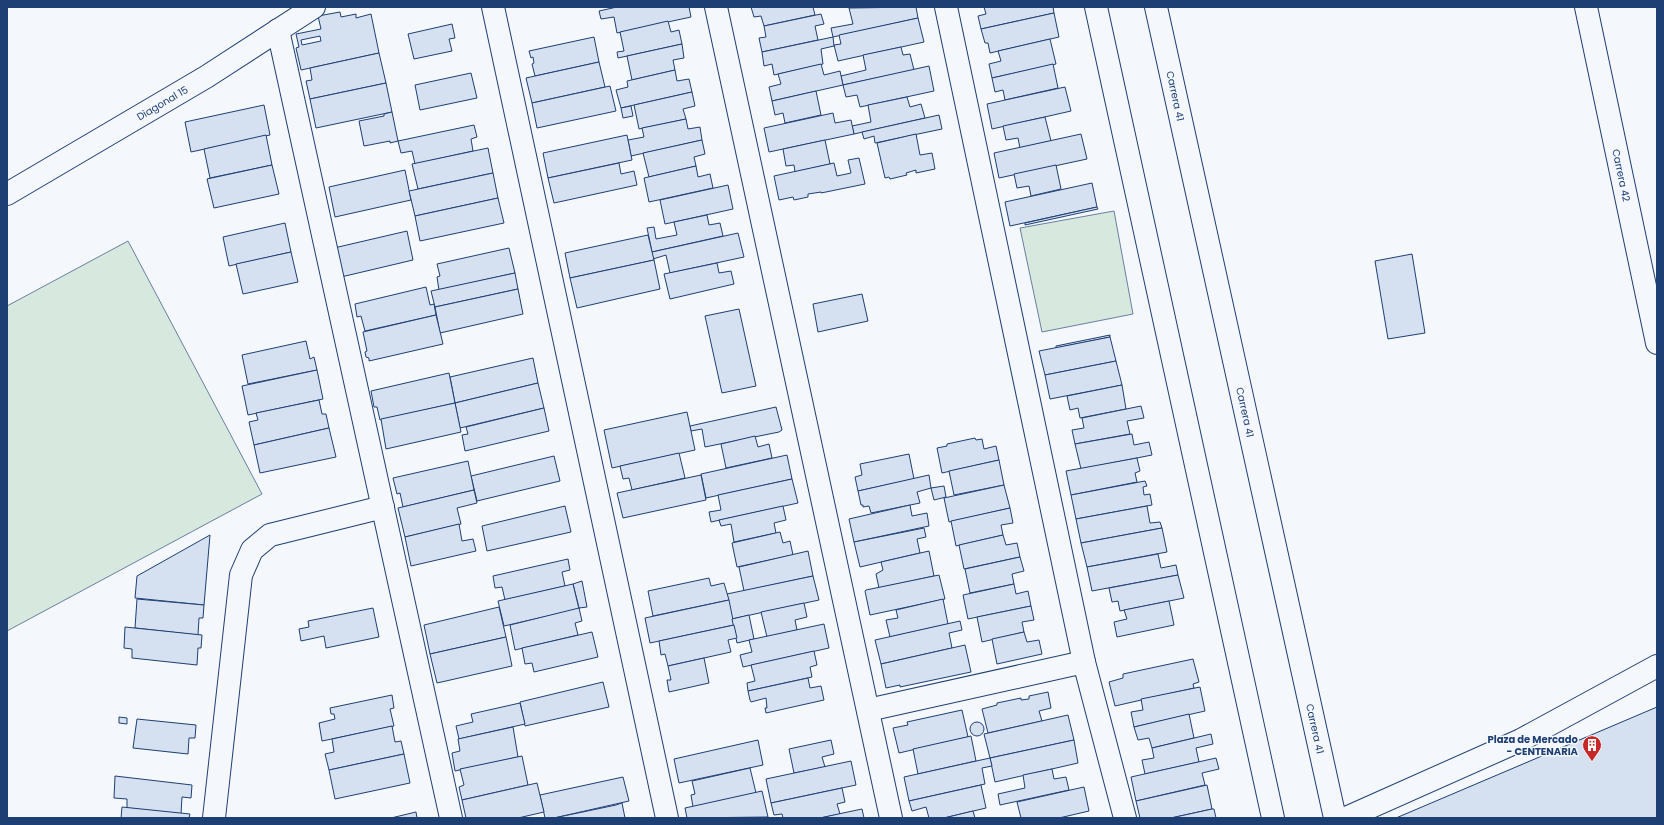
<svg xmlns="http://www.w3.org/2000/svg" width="1664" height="825" viewBox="0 0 1664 825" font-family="Poppins,sans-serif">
<rect width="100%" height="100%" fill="#f4f7fb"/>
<g fill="#d7e8df" stroke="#687fa3">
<path d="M1114,211l19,103 -91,18 -22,-104z"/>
<path d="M128,241l134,253 -255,137v-325z"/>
</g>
<g fill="#d5e0f0" stroke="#1d3f73" fill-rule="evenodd">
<path d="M617,7h72l2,10 -74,16 -3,-16 -13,2 -2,-8z"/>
<path d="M751,7h62l2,8 -51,11 -3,-10 -7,1z"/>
<path d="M916,7l2,11 -85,19 -2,-9 22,-4 -4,-16z"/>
<path d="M984,7h69l1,6 -73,16 -3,-13 8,-2z"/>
<path d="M340,12l1,5 15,-3v4l15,-4 8,39 -78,17 -5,-22 3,-1 -3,-13 25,-5 -3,-13zM320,36l1,5 -19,4 -1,-5z"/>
<path d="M1054,13l5,24 -69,16 -2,-10h-3l-4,-14z"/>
<path d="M821,14l3,10 -9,2 3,14 -56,12 -3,-14 7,-1 -2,-11z"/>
<path d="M918,18l6,24 -86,19 -4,-16 7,-1 -2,-9z"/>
<path d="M668,21l3,11 8,-2 3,14 -64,14 -1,-6 7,-1 -4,-19z"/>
<path d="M452,24l3,14 -6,1 3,12 -38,8 -6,-25z"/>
<path d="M594,37l5,25 -64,14 -3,-12 2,-1 -1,-6 -2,1 -2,-7z"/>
<path d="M833,37l1,9 -13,3 2,15 -49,11 -2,-11 -8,2 -2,-14z"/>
<path d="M1050,39l6,25 -64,14 -3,-14 12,-3 -3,-10z"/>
<path d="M682,44l2,14 -11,2 2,10 -43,10 -5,-24z"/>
<path d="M901,47l2,8 7,-1 4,16 -71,15 -2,-9 25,-6 -3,-15z"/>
<path d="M379,53l7,30 -76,16 -4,-18 6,-1 -2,-12z"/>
<path d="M599,62l6,25 -73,16 -6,-25z"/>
<path d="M821,64l3,11 16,-4 3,14 -71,16 -3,-14 12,-3 -3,-10z"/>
<path d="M1053,64l5,24 -53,12 -2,-10 -8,2 -3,-14z"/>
<path d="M929,66l5,25 -74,16 -3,-12 -11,2 -3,-12z"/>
<path d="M675,70l2,11 12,-2 3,13 -71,16 -5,-18 12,-3 -1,-6z"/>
<path d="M471,73l6,25 -57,12 -5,-25z"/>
<path d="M386,83l6,29 -76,16 -6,-29z"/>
<path d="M610,86l6,25 -79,17 -5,-25z"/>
<path d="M1065,87l6,24 -79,18 -5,-25z"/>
<path d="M816,91l5,24 -36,8 -2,-10 -8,2 -3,-14z"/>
<path d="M692,92l3,14 -12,3 3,10 -47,10 -5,-24z"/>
<path d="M907,97l3,10 11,-3 4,14 -71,16 -2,-8 19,-4 -3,-17z"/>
<path d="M264,105l6,30 -79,17 -6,-30z"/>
<path d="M631,106l2,10 -10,2 -2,-10z"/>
<path d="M392,112l6,29 -8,2v-2l-26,5 -5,-25 25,-5v-2z"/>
<path d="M833,113l2,10 16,-3 3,14 -85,18 -5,-24z"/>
<path d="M939,115l3,14 -67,14 -1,-7 -10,3 -2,-7z"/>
<path d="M1045,117l6,24 -31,7 -2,-10 -12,2 -3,-14z"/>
<path d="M686,119l2,10 12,-2 2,13 -71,16 -3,-16 16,-3 -2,-9z"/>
<path d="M474,125l3,12 -6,2 2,12 -58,13 -3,-13 -11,2 -3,-12z"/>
<path d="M916,134l4,21 12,-2 3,16 -19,4v-3l-10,3 1,2 -17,4 -1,-2 -4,1 -8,-35z"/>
<path d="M1081,134l6,25 -88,19 -5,-25z"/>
<path d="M266,135l6,30 -62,13 -6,-29z"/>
<path d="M627,135l5,25 -84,18 -5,-25z"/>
<path d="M702,140l3,14 -11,3 2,9 -47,11 -6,-24z"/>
<path d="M825,140l5,24 -35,8 -1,-7 -8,1 -3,-17z"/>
<path d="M488,148l5,25 -75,16 -6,-25z"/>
<path d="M859,158l6,26 -44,9v-1l-13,2v3l-14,3 -1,-3 -14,3 -5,-24 60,-13 3,13 14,-3 -3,-13z"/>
<path d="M619,163l2,11 13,-3 3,14 -83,18 -6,-25z"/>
<path d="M272,165l7,29 -65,14 -7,-29z"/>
<path d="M1056,165l5,24 -30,7 -2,-10 -12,2 -3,-14z"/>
<path d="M696,166l2,11 12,-3 3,14 -64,14 -5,-24z"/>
<path d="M405,170l6,30 -76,17 -6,-30z"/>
<path d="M493,173l5,25 -83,18 -6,-25z"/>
<path d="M1092,183l5,24 -87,19 -5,-24z"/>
<path d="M728,185l5,24 -68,15 -5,-24z"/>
<path d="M498,198l6,25 -84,18 -5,-25z"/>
<path d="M1097,207l1,2 -73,16v-2z"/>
<path d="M707,215l2,10 11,-2 3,13 -71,16 -5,-24 7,-1 2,12 21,-4 -3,-13z"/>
<path d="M285,223l6,29 -62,14 -6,-29z"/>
<path d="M407,231l6,29 -72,17 -7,-29z"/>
<path d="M738,233l6,24 -74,16 -4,-18 -13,4 -1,-7z"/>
<path d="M648,235l6,25 -84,18 -5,-25z"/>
<path d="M509,248l6,25 -76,17 -2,-13 3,-1 -3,-12z"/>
<path d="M291,252l7,30 -55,12 -7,-30z"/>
<path d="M1412,254l13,79 -37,6 -13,-78z"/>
<path d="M654,260l6,29 -83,19 -7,-30z"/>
<path d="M717,263l2,10 12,-2 3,13 -64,15 -6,-25z"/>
<path d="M515,273l3,16 -83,18 -4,-16z"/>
<path d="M426,287l4,18 4,-1 2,11 -71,16 -4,-15 -4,1 -2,-13z"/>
<path d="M518,289l5,25 -83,19 -5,-26z"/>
<path d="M862,294l6,27 -50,11 -5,-28z"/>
<path d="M739,309l17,77 -34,7 -17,-77z"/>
<path d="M436,315l7,29 -74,17v-3l-3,-1 -1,-5 2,-1 -4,-19z"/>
<path d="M1110,335v2l-54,11v-2z"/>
<path d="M1110,337l6,24 -71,14 -6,-24z"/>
<path d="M306,341l4,18 4,-2 3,13 -69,14 -6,-29z"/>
<path d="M533,358l5,25 -83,20 -5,-26z"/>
<path d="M1116,361l6,24 -72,14 -5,-24z"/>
<path d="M317,370l6,29 -75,16 -6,-29z"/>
<path d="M449,373l6,30 -75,17 -3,-13h-3l-3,-16z"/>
<path d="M538,383l6,25 -84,20 -5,-25z"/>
<path d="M1122,385l4,24 -46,9 -2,-10 -8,2 -3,-14z"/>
<path d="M319,400l3,14h4l3,14 -75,17 -5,-23 9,-2 -2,-7z"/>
<path d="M455,403l6,29 -75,17 -5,-30z"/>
<path d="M1141,406l3,12 -17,3 3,13 -55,10 -3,-14 12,-2 -2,-10z"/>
<path d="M776,407l6,23 -3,2 -74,15 -3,-18 -11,2 -1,-5z"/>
<path d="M544,408l5,23 -84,20 -3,-16 6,-1 -2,-7z"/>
<path d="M687,412l8,38 -83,18 -8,-38z"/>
<path d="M329,428l7,29 -76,16 -6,-28z"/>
<path d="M1132,434l2,11 15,-3 3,13 -71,14 -6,-25z"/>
<path d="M755,436l3,11 11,-3 3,14 -46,10 -5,-24z"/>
<path d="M975,438l1,2 6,-1 2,10 12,-3 3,14 -57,13 -5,-25 10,-2v-2z"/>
<path d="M679,453l6,25 -53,12 -3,-12 -6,1 -3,-13z"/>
<path d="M909,454l5,25 -56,12 -3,-14 7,-2 -2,-11z"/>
<path d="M787,455l5,24 -86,19 -5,-24z"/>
<path d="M554,456l6,25 -83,20 -6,-25z"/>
<path d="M1137,458l3,13 -5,2 2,9 -66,13 -5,-24z"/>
<path d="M999,460l5,25 -50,10 -5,-24z"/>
<path d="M468,461l6,29 -71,17 -3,-14 -3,1 -4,-16z"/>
<path d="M701,475l5,25 -83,18 -6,-25z"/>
<path d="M929,475l2,13 -14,4 3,11 -49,10 -2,-7 -6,1v-2h-2l-3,-14z"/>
<path d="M792,479l6,24 -87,19 -2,-10 12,-2 -3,-15z"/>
<path d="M1145,481l2,5 -4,1 1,8 6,-1 2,11 -76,14 -5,-24z"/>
<path d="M1004,485l6,23 -61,14 -5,-24z"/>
<path d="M944,486l2,11 -12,3 -3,-12z"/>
<path d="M474,490l3,13 -20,5 4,16 -56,13 -7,-29z"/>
<path d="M910,505l2,11 15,-3 2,13 -75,16 -5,-23z"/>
<path d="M565,506l6,26 -84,19 -5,-25z"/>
<path d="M783,506l3,14 -12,3 2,10 -42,9 -3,-18 -10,2 -2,-6z"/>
<path d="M1147,506l3,17 10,-1 2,6 -81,15 -5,-24z"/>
<path d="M1010,508l3,15 -12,2 2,10 -47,11 -5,-25z"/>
<path d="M459,524l3,17 11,-2 3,12 -65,15 -6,-29z"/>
<path d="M924,528l2,9 -9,2 3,14 -60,14 -6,-25z"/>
<path d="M1162,528l5,24 -80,15 -6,-24z"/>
<path d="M780,532l3,11 7,-2 3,14 -56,12 -5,-24z"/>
<path d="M210,535l-6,70 -69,-7 2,-22z"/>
<path d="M1003,535l3,10 11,-2 3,14 -56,12 -5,-24z"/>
<path d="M808,551l5,25 -69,15 -5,-24z"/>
<path d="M929,551l5,25 -55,12 -3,-14 7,-4 -2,-8z"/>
<path d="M1158,554l3,14 15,-3 2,10 -86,16 -5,-24z"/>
<path d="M1020,557l4,14 -12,3 2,10 -44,9 -5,-24z"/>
<path d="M568,559l2,11 -8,2 3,14 -60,14 -3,-13 -7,1 -2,-12z"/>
<path d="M939,575l6,24 -75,16 -5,-24 1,-1z"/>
<path d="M1178,575l6,23 -64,13 -2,-10 -6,1 -3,-14z"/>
<path d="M813,576l6,24 -87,19 -5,-25z"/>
<path d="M709,578l2,8 13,-3 5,17 -76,16 -5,-25z"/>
<path d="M582,581l5,26 -8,1 -6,-24z"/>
<path d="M573,584l6,25 -75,17 -6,-25z"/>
<path d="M1014,584l2,10 12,-3 3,15 -63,13 -5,-24z"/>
<path d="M137,599l67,6 -1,13h-4l-1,17 -63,-7z"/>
<path d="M943,599l5,25 -58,13 -4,-17 12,-2 -2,-8z"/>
<path d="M729,600l5,25 -84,18 -5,-25z"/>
<path d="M1169,601l5,24 -57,12 -3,-15 13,-3 -3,-9z"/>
<path d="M804,603l3,14 -12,3 2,10 -30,7 -6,-25z"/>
<path d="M1031,606l3,14 -12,2 2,10 -42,10 -5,-25z"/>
<path d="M499,607l7,30 -76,17 -6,-29z"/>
<path d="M373,608l6,29 -53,11 -2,-12 -23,5 -2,-12 10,-2 -1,-6z"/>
<path d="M579,608l3,13 -7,2 3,12 -63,15 -5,-25z"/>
<path d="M749,615l5,24 -17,4 -5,-24z"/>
<path d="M960,621l2,9 -13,3 3,15 -71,16 -6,-24z"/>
<path d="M824,624l5,24 -86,19 -3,-12 12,-3 -3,-12z"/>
<path d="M734,625l3,13 -9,2 3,12 -63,14 -3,-12 -4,1 -2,-14z"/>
<path d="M125,627l77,8 -1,13h-3l-1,17 -65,-7v-9l-8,-1z"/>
<path d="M592,632l6,25 -64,15 -2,-9 -7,1 -3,-16z"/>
<path d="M1024,632l3,10 12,-2 3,14 -45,10 -5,-25z"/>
<path d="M506,637l6,29 -75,17 -7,-29z"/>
<path d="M965,645l6,27 -71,15v-2l-14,3 -5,-24z"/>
<path d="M814,651l3,14 -7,2 2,10 -64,14 -1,-8 8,-2 -4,-16z"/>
<path d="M704,658l5,25 -40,9 -2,-12h4l-3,-14z"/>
<path d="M1193,659l6,23 -6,2 1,4 -79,18 -6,-24 14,-4v-4z"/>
<path d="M808,678l2,10 11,-2 3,14 -58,13 -1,-5h2l-1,-10 -15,4 -1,-2 -2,-9z"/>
<path d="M603,682l6,25 -84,19 -5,-24z"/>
<path d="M1200,687l5,24 -71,16 -3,-15 12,-2 -2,-11z"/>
<path d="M1048,692l3,16 -12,3 3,10 -54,12 -6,-24 15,-4v-2l24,-5v2l8,-1v-3z"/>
<path d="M392,695l2,13 -4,1 4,17 -72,15 -3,-18 16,-4 -1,-5h-3l-1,-6z"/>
<path d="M520,703l5,21 -66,15 -3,-13 17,-4 -2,-8z"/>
<path d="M1657,707v111h-261z"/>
<path d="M962,710l6,27 -69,16 -6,-25 15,-3 -1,-3z"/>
<path d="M1189,714l5,24 -42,10 -3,-10 -11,2 -4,-13z"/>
<path d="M1068,715l6,25 -84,18 -6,-24z"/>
<path d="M119,717l8,1v6l-8,-1z"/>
<path d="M137,719l59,6 -1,13h-6l-1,16 -55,-6z"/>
<circle cx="977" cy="729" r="7"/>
<path d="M392,726l3,16 6,-1 3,13 -75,16 -4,-16 9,-2 -2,-13z"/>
<path d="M513,727l5,30 -63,14 -3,-18 8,-2 -2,-12z"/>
<path d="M1211,734l2,10 -17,4 3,14 -54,12 -3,-14 12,-2 -2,-10z"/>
<path d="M971,736l5,25 -58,13 -5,-25z"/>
<path d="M758,740l5,25 -84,18 -5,-24z"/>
<path d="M831,740l3,14 -12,3 3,10 -31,6 -5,-24z"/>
<path d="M1074,740l4,23 -83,19 -5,-24z"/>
<path d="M404,754l6,29 -75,16 -6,-29z"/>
<path d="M522,756l6,29 -66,15 -3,-13 5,-2 -4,-16z"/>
<path d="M990,758l2,8 -10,2 3,16 -76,17 -5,-24z"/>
<path d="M1216,758l3,11 -17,4 3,12 -69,16 -5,-24z"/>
<path d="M851,761l5,24 -85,18 -5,-24z"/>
<path d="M750,768l6,25 -63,14 -2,-12 4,-1 -3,-13z"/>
<path d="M1052,769l2,10 12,-2 3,13 -69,15 -2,-11 27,-6 -2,-13z"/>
<path d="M115,776l77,9 -1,13 -9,-1 -1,17 -54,-6v-9l-13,-1z"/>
<path d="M623,777l6,24 -75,17h-9l-5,-23z"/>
<path d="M537,783l7,29 -26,6h-52l-4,-18z"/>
<path d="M981,785l5,23 -42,10h-15l-3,-11 -14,4 -3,-10z"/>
<path d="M1207,785l5,24 -41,9h-31l-4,-17z"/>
<path d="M1084,787l5,24 -30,7h-38l-4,-16z"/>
<path d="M842,788l3,14 -8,2 3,10 -20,4h-37l-1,-4 -8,1 -3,-12z"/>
<path d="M762,791l6,26 -81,1 -2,-10z"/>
<path d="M622,803l3,15h-71l62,-13z"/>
<path d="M122,807l68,7 -1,4h-68z"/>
<path d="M862,809l2,9h-44l23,-5z"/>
<path d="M1212,809h2l2,9h-45z"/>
<path d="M973,811l2,7h-31z"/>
<path d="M416,812l1,6h-26z"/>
</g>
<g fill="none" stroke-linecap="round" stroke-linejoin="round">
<defs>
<g id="street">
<path d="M493,7l174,811"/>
<path d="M716,7l175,811"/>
<path d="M946,7l138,655"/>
<path d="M1096,7l177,811"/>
<path id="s1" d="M1156,7l179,811"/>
<path id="s2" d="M1586,7l71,336"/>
<path d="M278,30l173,788"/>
<path id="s3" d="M7,194l199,-117 108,-70"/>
<path d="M868,710l216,-48 41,156"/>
<path d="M214,818l27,-243 11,-25 18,-15 113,-28"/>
<path d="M1346,818l175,-78 136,-74"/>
</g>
</defs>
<use href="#street" stroke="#1d3f73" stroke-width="24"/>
<use href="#street" stroke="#f4f7fb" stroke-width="22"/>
</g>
<defs>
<symbol id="building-pin" viewBox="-11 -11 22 30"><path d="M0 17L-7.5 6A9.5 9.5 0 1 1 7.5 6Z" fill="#c62828" stroke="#f4f7fb"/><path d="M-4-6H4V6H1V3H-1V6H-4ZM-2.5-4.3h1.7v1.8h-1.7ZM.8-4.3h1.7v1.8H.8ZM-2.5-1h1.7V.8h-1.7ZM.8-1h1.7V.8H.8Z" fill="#fff"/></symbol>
</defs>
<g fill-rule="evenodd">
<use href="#building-pin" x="1581" y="734" width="22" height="30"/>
</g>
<g text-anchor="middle" stroke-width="3" stroke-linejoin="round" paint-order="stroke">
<g font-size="10" fill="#1d3f73" stroke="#f4f7fb">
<text dy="4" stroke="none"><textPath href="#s1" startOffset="91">Carrera 41</textPath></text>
<text dy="4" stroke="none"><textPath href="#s3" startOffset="180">Diagonal 15</textPath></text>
<text dy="4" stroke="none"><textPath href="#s2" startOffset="172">Carrera 42</textPath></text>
<text dy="4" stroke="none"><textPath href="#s1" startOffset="415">Carrera 41</textPath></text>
<text dy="4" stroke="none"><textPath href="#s1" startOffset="739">Carrera 41</textPath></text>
</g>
<g font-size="10" font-weight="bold" fill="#1d3f73" stroke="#f4f7fb" text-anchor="end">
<text x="1578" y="743">Plaza de Mercado<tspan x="1578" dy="12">- CENTENARIA</tspan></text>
</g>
</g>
<rect width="1664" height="825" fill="none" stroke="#1d3f73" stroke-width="16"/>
</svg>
